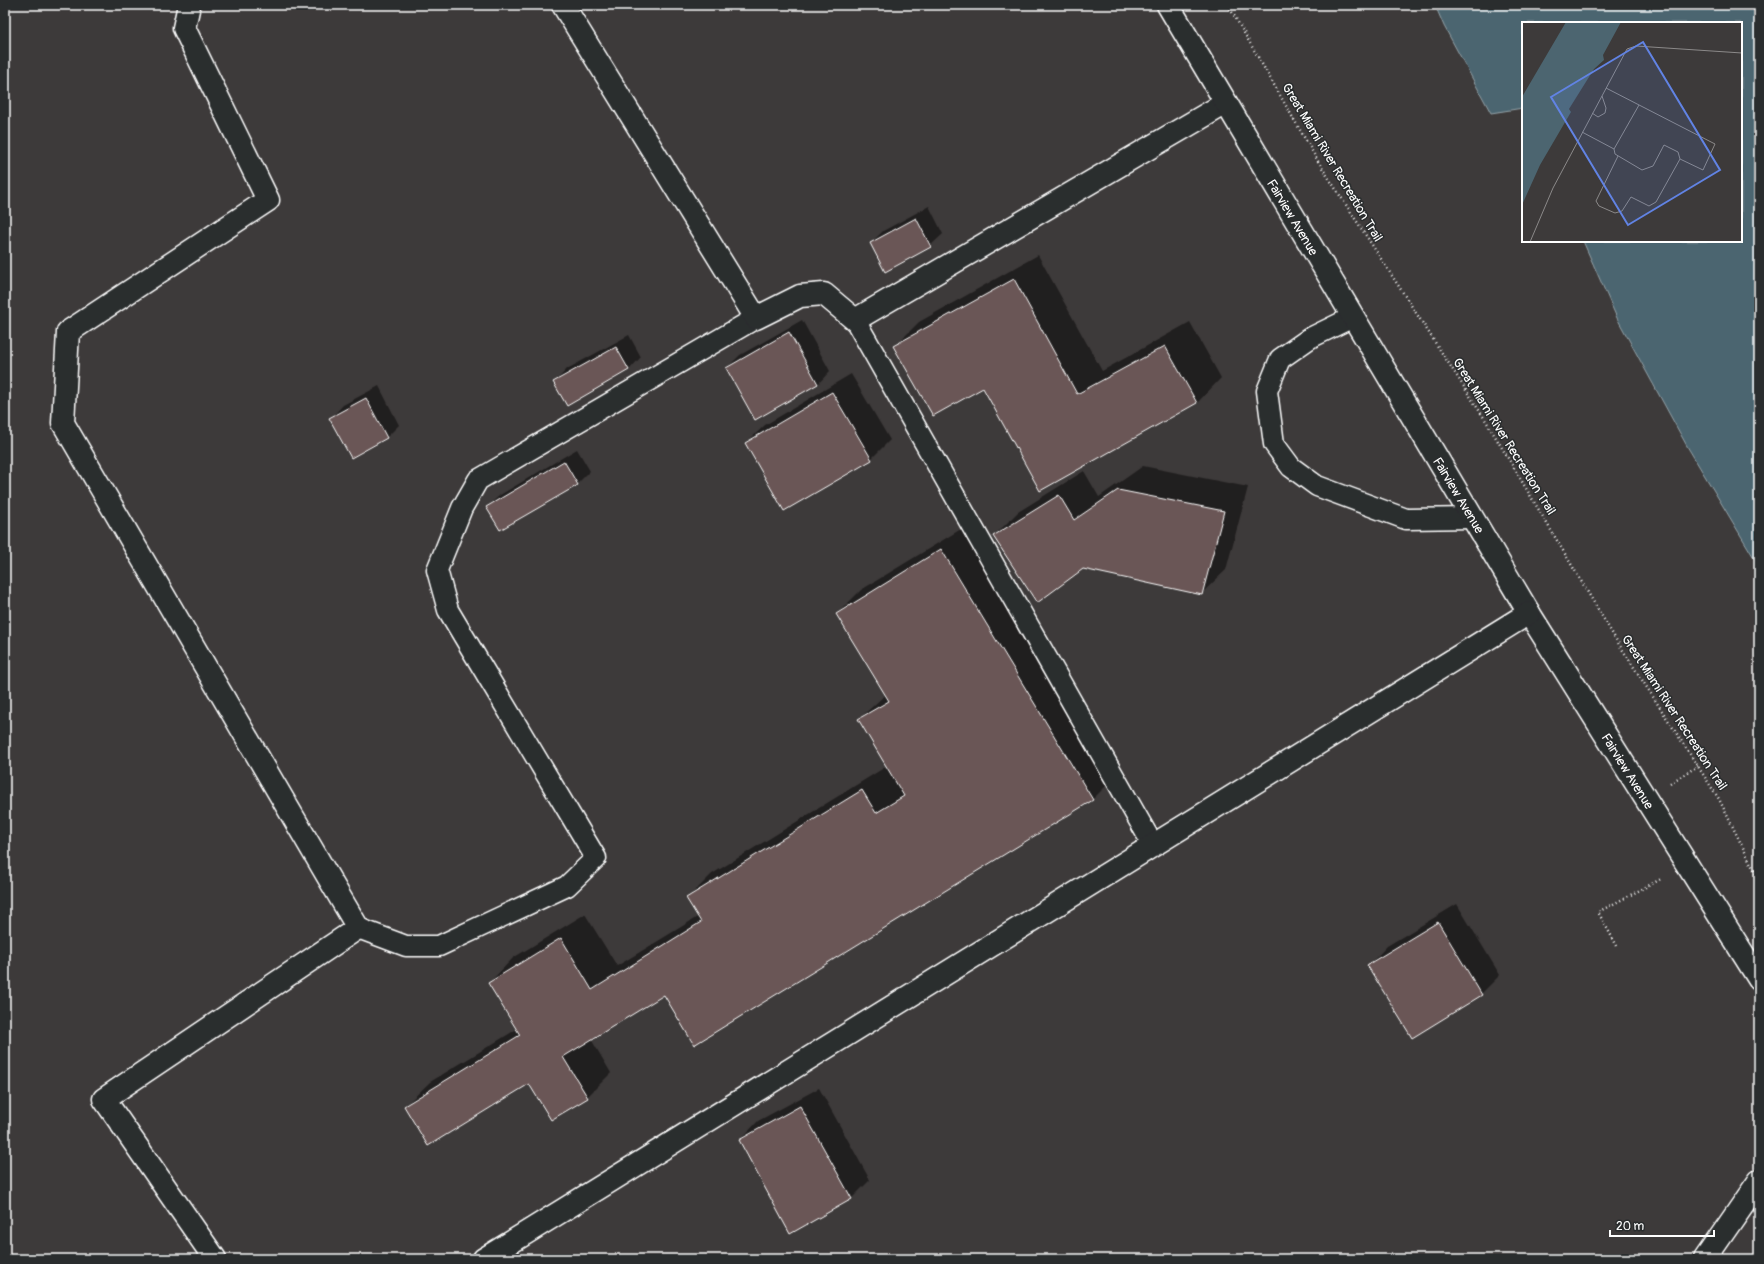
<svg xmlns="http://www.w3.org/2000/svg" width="1764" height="1264" viewBox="0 0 1764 1264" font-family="Pangolin,sans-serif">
<rect width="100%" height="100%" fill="#3d3a3a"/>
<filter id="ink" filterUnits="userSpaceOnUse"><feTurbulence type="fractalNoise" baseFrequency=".025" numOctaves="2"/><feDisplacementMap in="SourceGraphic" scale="8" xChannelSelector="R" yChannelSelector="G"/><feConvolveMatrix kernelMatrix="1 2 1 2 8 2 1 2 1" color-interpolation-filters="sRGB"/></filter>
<g filter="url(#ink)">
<path fill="#4c6570" stroke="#94a3a9" d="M1435,5h324v561l-72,-120 -70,-128 -34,-77h158v-218h-218v85l-32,5 -47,-87z"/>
<g fill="#0007" fill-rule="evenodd">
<path d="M929,206l14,28 -13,12 -59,-3 12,-12z"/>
<path d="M1038,255l64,116 88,-49 31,56 -24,25 -157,87 -56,-103 -89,-41 24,-24z"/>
<path d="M802,320l28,51 -12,13 -91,-16 13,-13z"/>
<path d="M629,335l12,22 -12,13 -62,35 -12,-23 12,-13z"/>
<path d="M851,374l39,66 -19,19 -125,-16 19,-18z"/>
<path d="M379,386l20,39 -12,12 -56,-19 12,-13z"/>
<path d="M577,449l13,22 -13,13 -90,23 13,-12z"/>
<path d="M1143,466l105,21 -22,83 -25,24 -207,-58 24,-24 66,-41 15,26z"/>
<path d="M966,526l151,249 -24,24 -399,244 -29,-49 -74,45 20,34 -24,24 -58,-14 -124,23 25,-24 87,-53 -28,-46 24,-25 72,-44 32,52 82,-50 -11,-18 24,-24 175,-108 -28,-47 27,-25 -49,-80 24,-24zM561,1053l24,39h-2l-23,-38z"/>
<path d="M1457,904l43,71 -19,19 -69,43 -43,-72 18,-19z"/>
<path d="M819,1088l51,92 -19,19 -111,-59 18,-19z"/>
</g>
<g fill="#6a5757" stroke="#fff">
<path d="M916,218l15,29 -46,25 -15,-29z"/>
<path d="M1014,279l63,115 88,-48 32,57 -157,88 -57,-103 -50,28 -40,-70z"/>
<path d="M789,332l29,52 -63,36 -29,-52z"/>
<path d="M616,347l13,23 -62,36 -14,-24z"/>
<path d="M832,392l40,68 -88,51 -39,-68z"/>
<path d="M366,398l21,40 -36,20 -22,-40z"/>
<path d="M564,461l14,24 -78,45 -14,-23z"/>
<path d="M1118,490l106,21 -22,84 -119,-26 -46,34 -44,-67 66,-41 15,25z"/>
<path d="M941,549l152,251 -399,245 -30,-50 -101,62 25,41 -37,22 -22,-36 -101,62 -24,-40 116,-71 -32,-52 73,-45 31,52 109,-68 -15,-24 176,-108 14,23 28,-17 -46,-77 31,-18 -53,-87z"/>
<path d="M1438,922l44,73 -70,43 -45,-73z"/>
<path d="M800,1106l52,93 -62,35 -51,-94z"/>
</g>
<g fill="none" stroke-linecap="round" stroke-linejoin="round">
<defs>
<g id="lane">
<path d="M1353,317l-43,21 -30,21 -13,32 7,53 17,23 26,19 89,33 66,-1"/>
<path d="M855,320l298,525"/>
<path d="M358,928l48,18h33l128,-60 29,-28 -148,-248 -11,-40 25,-62 16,-28 278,-162"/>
</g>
<g id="street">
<path d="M189,5l-5,23 84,172 -200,132 -5,91 295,505 -254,171 111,160"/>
<path d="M563,5l193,313 44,-22 24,-2 31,26 371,-217"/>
<path d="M1168,5l361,608 230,366"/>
<path d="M484,1259l1045,-646"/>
<path d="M1705,1259l54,-78"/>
</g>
</defs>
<use href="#lane" stroke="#fff" stroke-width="23"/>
<use href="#street" stroke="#fff" stroke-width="25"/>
<g stroke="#fff" stroke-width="2.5" stroke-dasharray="1 3" stroke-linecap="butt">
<path d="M1228,5l91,158 167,258 129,217 104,161 40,81"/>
<path d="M1670,783l28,-17"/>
<path d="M1617,946l-19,-34 63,-33"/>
</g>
<use href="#lane" stroke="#2a2d2e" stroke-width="20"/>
<use href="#street" stroke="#2a2d2e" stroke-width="22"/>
</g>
</g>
<g text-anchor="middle" stroke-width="3" stroke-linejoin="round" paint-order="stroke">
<g font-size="13" fill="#fff" stroke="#2a2d2e">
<text transform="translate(1333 162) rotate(59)" y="5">Great Miami River Recreation Trail</text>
<text transform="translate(1293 217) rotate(59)" y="5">Fairview Avenue</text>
<text transform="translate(1505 436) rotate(58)" y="5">Great Miami River Recreation Trail</text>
<text transform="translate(1459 495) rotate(59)" y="5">Fairview Avenue</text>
<text transform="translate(1675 712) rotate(57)" y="5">Great Miami River Recreation Trail</text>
<text transform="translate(1628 771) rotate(58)" y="5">Fairview Avenue</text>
</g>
</g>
<g transform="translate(1522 22)">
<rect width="220" height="220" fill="#3d3a3a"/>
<path d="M44,0h55l-18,33 1,5 -10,9 -25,40 2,3 -31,53 -18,40v-108z" fill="#4c6570"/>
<path fill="none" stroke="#8b8989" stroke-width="1" d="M84,66l109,56 -12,26 -23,-11 -24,43 -7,4 -18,-9 -9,14 -7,2 -16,-7 -3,-5 22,-45M70,91l6,4 7,-4 1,-5 -4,-12M60,110l32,17 1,5 27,16 11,-4 11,-21 14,7 2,7M92,127l25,-44M8,220l23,-54 74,-139 9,-3 106,7"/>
<path fill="#6183e4" fill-opacity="0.15" stroke="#6183e4" stroke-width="2" d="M121,20l77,128 -92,55 -77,-128z"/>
<rect width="220" height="220" fill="none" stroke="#fff" stroke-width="2"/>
</g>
<rect width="1764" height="1264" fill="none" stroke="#2a2d2e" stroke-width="20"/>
<rect x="10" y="10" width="1744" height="1244" fill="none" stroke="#fff" stroke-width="1.5" filter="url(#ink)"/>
<path d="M1610 1230v6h104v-6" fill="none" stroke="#ffffff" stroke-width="2"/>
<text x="1616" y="1230" font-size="12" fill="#ffffff" stroke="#2a2d2e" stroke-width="3" paint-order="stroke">20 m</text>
</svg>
